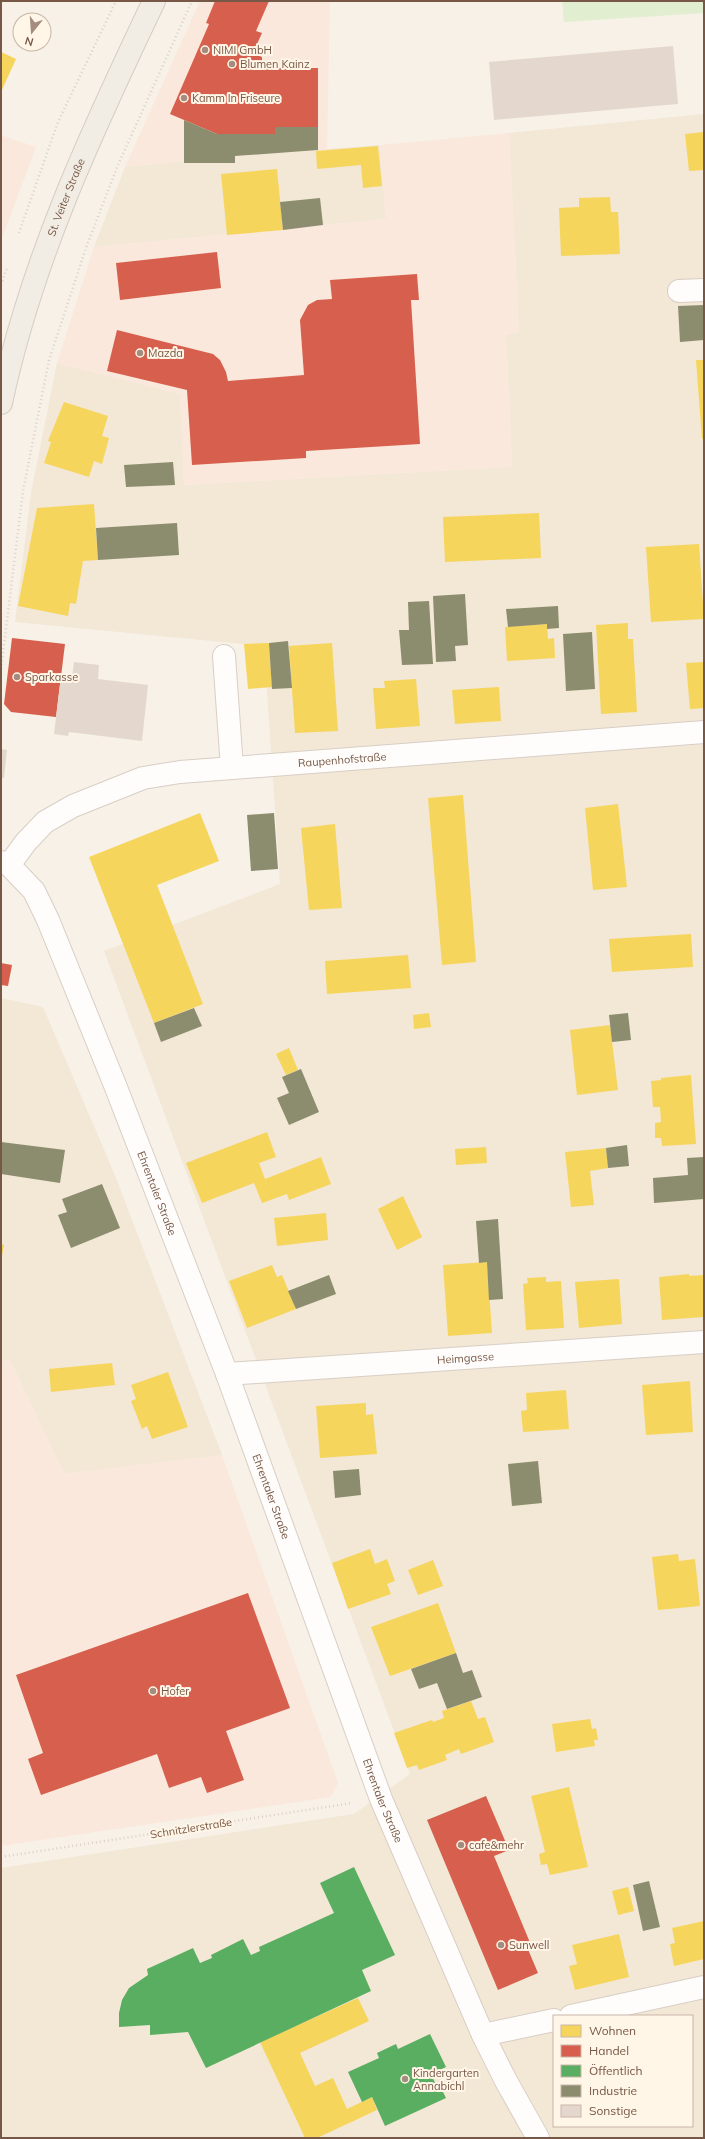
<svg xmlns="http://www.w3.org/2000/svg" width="705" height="2139" viewBox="0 0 705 2139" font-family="Mulish,sans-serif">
<rect width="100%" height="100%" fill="#f7f1e7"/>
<g fill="#f3e7d6" fill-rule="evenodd">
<path d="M704,114v2024h-702l-1,-270 353,-54 56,-40 -306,-823 176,-67 -16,-238 -249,-24 16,-129 26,-130 123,31 4,91 328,-18 -6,-132 13,-3 -10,-199zM554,2016h138v110h-138z"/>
<path d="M380,145l6,74 -292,28 31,-80 110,-11z"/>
<path d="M1,998l42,9 71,166 108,282 -158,19 -54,-114 -9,1z"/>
</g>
<g fill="#fbe8dc">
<path d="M200,1h130l-3,149 -92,6 -110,11z"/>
<path d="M509,133l10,199 -13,3 6,132 -328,18 -4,-91 -123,-31 37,-116 292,-28 -6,-74z"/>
<path d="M1,135l35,12 -35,94z"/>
<path d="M10,1360l54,114 158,-19 116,328 -7,14 -330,49v-485z"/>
</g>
<path fill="#e2eed0" d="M562,1h142v12l-140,9z"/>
<g fill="#f6d55c">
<path d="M1,52l15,7 -15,33z"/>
<path d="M704,132v38l-15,1 -4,-37z"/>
<path d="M378,146l4,40 -19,2 -2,-23 -44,4 -1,-18z"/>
<path d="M277,169l6,61 -56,5 -6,-61z"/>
<path d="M610,197l1,15h7l2,42 -59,2 -2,-48 20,-1v-9z"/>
<path d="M696,360h8v79h-2z"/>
<path d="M64,402l44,14 -6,20 7,2 -7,26 -8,-3 -5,16 -45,-14 7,-21 -3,-1z"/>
<path d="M94,504l4,56 -15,1 -7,43 -6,-1 -2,13 -50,-10 19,-98z"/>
<path d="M539,513l2,45 -96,4 -2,-45z"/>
<path d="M699,544l5,75 -53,3 -5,-75z"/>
<path d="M628,623v16h5l4,73 -36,2 -5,-89z"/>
<path d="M547,624l1,15 6,-1 1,20 -48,3 -2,-34z"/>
<path d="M269,643l3,44 -24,2 -4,-45z"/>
<path d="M332,643l6,88 -43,2 -6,-87z"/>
<path d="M704,662v46l-14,1 -4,-46z"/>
<path d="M416,679l4,47 -44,3 -3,-41h12l-1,-7z"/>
<path d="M499,687l2,34 -46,3 -3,-34z"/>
<path d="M463,795l13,167 -34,3 -14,-167z"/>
<path d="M618,804l9,83 -34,3 -8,-82z"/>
<path d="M200,813l19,48 -62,24 46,119 -49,19 -65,-166z"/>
<path d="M335,824l7,84 -33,2 -8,-82z"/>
<path d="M691,934l2,33 -81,5 -3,-33z"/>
<path d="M408,955l3,33 -84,6 -2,-33z"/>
<path d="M429,1013l2,14 -17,2 -1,-14z"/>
<path d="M610,1025l8,65 -41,5 -7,-65z"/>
<path d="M289,1048l9,22 -12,5 -10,-21z"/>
<path d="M691,1075l5,69 -34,2 -1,-8h-6v-15l6,-1 -1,-15h-7l-2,-26 10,-1v-2z"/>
<path d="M267,1132l9,25 -17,6 6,16 56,-22 10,27 -42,16 -2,-6 -25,9 -8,-20 -52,20 -16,-40z"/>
<path d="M486,1147l1,16 -31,2 -1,-16z"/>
<path d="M606,1148l2,20 -18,3 4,34 -23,2 -6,-55z"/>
<path d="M403,1196l19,41 -25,13 -19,-41z"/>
<path d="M326,1213l2,27 -51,6 -3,-28z"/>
<path d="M1,1244l3,1 -2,11h-1z"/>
<path d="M487,1262l5,71 -44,3 -5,-71z"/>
<path d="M272,1265l5,12 5,-2 14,34 -49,19 -18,-47z"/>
<path d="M689,1274v2l15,-1v42l-42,3 -3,-43z"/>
<path d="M546,1277v5l15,-1 3,47 -38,2 -3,-46 5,-1 -1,-5z"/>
<path d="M619,1279l3,45 -43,4 -4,-46z"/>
<path d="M112,1363l3,22 -64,7 -2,-23z"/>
<path d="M168,1372l20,55 -36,12 -5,-13 -5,3 -11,-28 5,-2 -5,-14z"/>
<path d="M690,1381l3,51 -47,3 -4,-50z"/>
<path d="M566,1390l3,39 -46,3 -2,-21 6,-1 -1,-17z"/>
<path d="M366,1403v12l7,-1 4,40 -57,4 -4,-52z"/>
<path d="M370,1549l5,15 12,-5 8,22 -8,3 4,10 -43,15 -16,-46z"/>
<path d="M678,1554l1,7 16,-2 5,47 -42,4 -6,-53z"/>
<path d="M433,1560l10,26 -25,9 -10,-25z"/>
<path d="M438,1603l18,50 -66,23 -19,-49z"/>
<path d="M471,1701l7,18 7,-2 9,25 -33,12 -2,-5 -14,6 2,5 -28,10 -2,-5 -10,3 -13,-35 38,-13 1,2 11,-4 -2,-7z"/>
<path d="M590,1719l2,10 4,-1 2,12h-4l1,6 -39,6 -4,-28z"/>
<path d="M569,1787l19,80 -38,8 -3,-11 -6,1 -2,-11 6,-2 -14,-56z"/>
<path d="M628,1887l6,24 -16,4 -6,-24z"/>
<path d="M704,1921v38l-30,7 -4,-22 5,-1 -3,-15z"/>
<path d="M619,1934l10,43 -54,13 -6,-24 8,-2 -5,-19z"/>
<path d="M358,1998l11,23 -69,32 15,33 18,-8 14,31 25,-12 5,13 -60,28h-12l-45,-96z"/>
</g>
<g fill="#d6604d">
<path d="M215,1h54l-13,30 6,2 -9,20 9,4v11h56v59h-43v7h-58l-47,-20 39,-90 -3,-1z"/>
<path d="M217,252l4,36 -101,12 -4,-37z"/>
<path d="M417,274l2,26h-8l9,144 -114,7v7l-114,7 -5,-75 -80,-19 10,-41 96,24 7,6 6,12 2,9 76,-6 -4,-55 8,-15 9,-5 15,-1 -2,-19z"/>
<path d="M12,638l53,6 -9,73 -45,-5 -7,-8z"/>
<path d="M1,963l11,2 -4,21 -7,-1z"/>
<path d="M248,1593l42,115 -64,23 18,49 -37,13 -6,-16 -32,11 -12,-34 -116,41 -13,-36 15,-6 -27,-78z"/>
<path d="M486,1796l23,54 -15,6 37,89 -4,2 11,26 -40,17 -71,-170z"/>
</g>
<g fill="#5aae61">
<path d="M354,1867l41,88 -33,15 9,21 -165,77 -18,-36 -38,3v-10l-31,2v-14l3,-13 7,-12 19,-13 -1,-6 46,-21 7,15 12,-5 -1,-3 32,-16 8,16 9,-4 -1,-4 75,-34 -14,-30z"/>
<path d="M430,2034l16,33 -15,7 6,13 3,-1 6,12 -61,28 -13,-29 -10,5 -14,-30 31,-14 -2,-5 19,-9 2,5z"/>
</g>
<g fill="#8c8c6e">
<path d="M184,120l33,14h58v-7h43v23l-83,6v7h-51z"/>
<path d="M320,198l3,27 -40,5 -3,-28z"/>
<path d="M704,305v35l-24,2 -2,-36z"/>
<path d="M173,462l2,23 -49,2 -2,-22z"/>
<path d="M177,523l2,32 -81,5 -2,-32z"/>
<path d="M465,594l3,51 -13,1 1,15 -20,1 -3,-66z"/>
<path d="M429,601l4,63 -31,1 -3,-35h10l-1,-28z"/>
<path d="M558,606l1,22 -12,1v-5l-39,3 -2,-18z"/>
<path d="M592,632l3,57 -29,2 -3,-57z"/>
<path d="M288,641l4,47 -20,1 -3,-46z"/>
<path d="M274,813l4,56 -27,2 -4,-56z"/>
<path d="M194,1008l8,18 -41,16 -7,-19z"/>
<path d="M628,1013l3,27 -19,2 -3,-27z"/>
<path d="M301,1069l18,43 -30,13 -12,-27 12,-5 -7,-16z"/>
<path d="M1,1142l64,8 -5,33 -59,-9z"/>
<path d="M627,1145l2,21 -21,2 -2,-20z"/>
<path d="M704,1157v42l-50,4 -1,-25 35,-3 -1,-17z"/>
<path d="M102,1184l18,44 -49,20 -13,-33 9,-3 -5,-13z"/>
<path d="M498,1219l5,80 -14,1 -2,-38 -8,1 -3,-42z"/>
<path d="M329,1275l7,19 -40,15 -8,-18z"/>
<path d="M538,1461l4,42 -30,3 -4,-42z"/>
<path d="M359,1469l2,26 -26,3 -2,-27z"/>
<path d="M456,1653l7,20 9,-3 10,27 -35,12 -10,-26 -18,6 -8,-20z"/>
<path d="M649,1881l11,46 -17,4 -10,-46z"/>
</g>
<g fill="#e4d8ce">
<path d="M673,46l5,58 -184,16 -5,-58z"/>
<path d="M74,662l25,3 -1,14 50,6 -6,56 -73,-9 -1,4 -14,-2 7,-58 11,2z"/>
<path d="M1,749l6,1 -3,28h-3z"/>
</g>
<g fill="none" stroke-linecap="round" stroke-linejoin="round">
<defs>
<g id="minor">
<path d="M679,291l25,-1"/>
<path d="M224,656l8,112"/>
<path id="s1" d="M1,862l8,3 25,26 14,29 67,165 112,289 154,425 102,236 23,46 32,57"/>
<path id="s2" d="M9,865l17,-23 19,-20 28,-16 70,-28 37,-6 524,-40"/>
<path id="s3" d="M227,1374l477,-32"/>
<path d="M571,2016l133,-29"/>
<path d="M483,2035l71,-15"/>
</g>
<g id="major">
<path id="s4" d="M1,403c30,-142 91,-272 153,-402"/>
</g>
</defs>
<use href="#minor" stroke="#d8cec5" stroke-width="24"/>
<use href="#major" stroke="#d6ccc3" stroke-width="24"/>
<g stroke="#dad1ca" stroke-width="2.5" stroke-dasharray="1 3" stroke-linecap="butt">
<path d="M19,233l39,-111 58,-121"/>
<path d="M1,285l6,-17"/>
<path d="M1,669l22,-178 26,-131 38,-115 31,-80 74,-164"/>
<path d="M1,1857l351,-54"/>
</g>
<use href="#minor" stroke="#fefdfb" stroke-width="22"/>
<use href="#major" stroke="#f2ede4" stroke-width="22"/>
</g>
<g fill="#a48d7e" stroke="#fff6e8" stroke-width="1.5">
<circle cx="205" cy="50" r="4"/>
<circle cx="232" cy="64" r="4"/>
<circle cx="184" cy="98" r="4"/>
<circle cx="140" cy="353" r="4"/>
<circle cx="17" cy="677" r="4"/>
<circle cx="153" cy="1691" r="4"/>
<circle cx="461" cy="1845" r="4"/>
<circle cx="501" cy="1945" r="4"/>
<circle cx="405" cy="2079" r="4"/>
</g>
<g text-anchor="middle" stroke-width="4" stroke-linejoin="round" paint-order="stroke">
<g font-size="11" fill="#775745" stroke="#fff6e8" text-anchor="start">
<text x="213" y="54">NIMI GmbH</text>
<text x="240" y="68">Blumen Kainz</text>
<text x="192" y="102">Kamm In Friseure</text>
<text x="148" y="357">Mazda</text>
<text x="25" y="681">Sparkasse</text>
<text x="161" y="1695">Hofer</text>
<text x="469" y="1849">cafe&amp;mehr</text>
<text x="509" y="1949">Sunwell</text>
<text x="413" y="2077">Kindergarten<tspan x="413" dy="13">Annabichl</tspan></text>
</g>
<g font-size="11" fill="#775745" stroke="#fff6e8">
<text dy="4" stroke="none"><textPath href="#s4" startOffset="216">St. Veiter Straße</textPath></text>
<text dy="4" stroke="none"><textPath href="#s2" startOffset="364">Raupenhofstraße</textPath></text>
<text dy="4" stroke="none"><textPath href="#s1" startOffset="371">Ehrentaler Straße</textPath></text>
<text dy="4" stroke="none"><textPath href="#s3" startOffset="239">Heimgasse</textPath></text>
<text dy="4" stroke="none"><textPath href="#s1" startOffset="695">Ehrentaler Straße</textPath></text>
<text dy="4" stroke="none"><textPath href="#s1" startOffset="1019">Ehrentaler Straße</textPath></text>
<text transform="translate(191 1828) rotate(-9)" y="4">Schnitzlerstraße</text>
</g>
</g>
<rect width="705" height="2139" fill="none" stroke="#775745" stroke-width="4"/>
<rect x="553" y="2015" width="140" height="112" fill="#fff6e8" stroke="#c9b6a7"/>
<rect x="561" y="2025" width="20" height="12" fill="#f6d55c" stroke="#c9b6a7"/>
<text x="589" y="2035" font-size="12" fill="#775745">Wohnen</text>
<rect x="561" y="2045" width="20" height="12" fill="#d6604d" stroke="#c9b6a7"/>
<text x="589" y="2055" font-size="12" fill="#775745">Handel</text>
<rect x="561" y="2065" width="20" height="12" fill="#5aae61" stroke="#c9b6a7"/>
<text x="589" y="2075" font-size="12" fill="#775745">Öffentlich</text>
<rect x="561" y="2085" width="20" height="12" fill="#8c8c6e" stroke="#c9b6a7"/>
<text x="589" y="2095" font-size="12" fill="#775745">Industrie</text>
<rect x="561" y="2105" width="20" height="12" fill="#e4d8ce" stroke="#c9b6a7"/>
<text x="589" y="2115" font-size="12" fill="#775745">Sonstige</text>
<g transform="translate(32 32) rotate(197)"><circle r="19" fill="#fff6e8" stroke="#c9b6a7"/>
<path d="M0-3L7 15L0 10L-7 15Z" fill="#a48d7e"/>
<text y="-6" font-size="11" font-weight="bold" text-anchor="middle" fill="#775745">N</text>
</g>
</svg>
